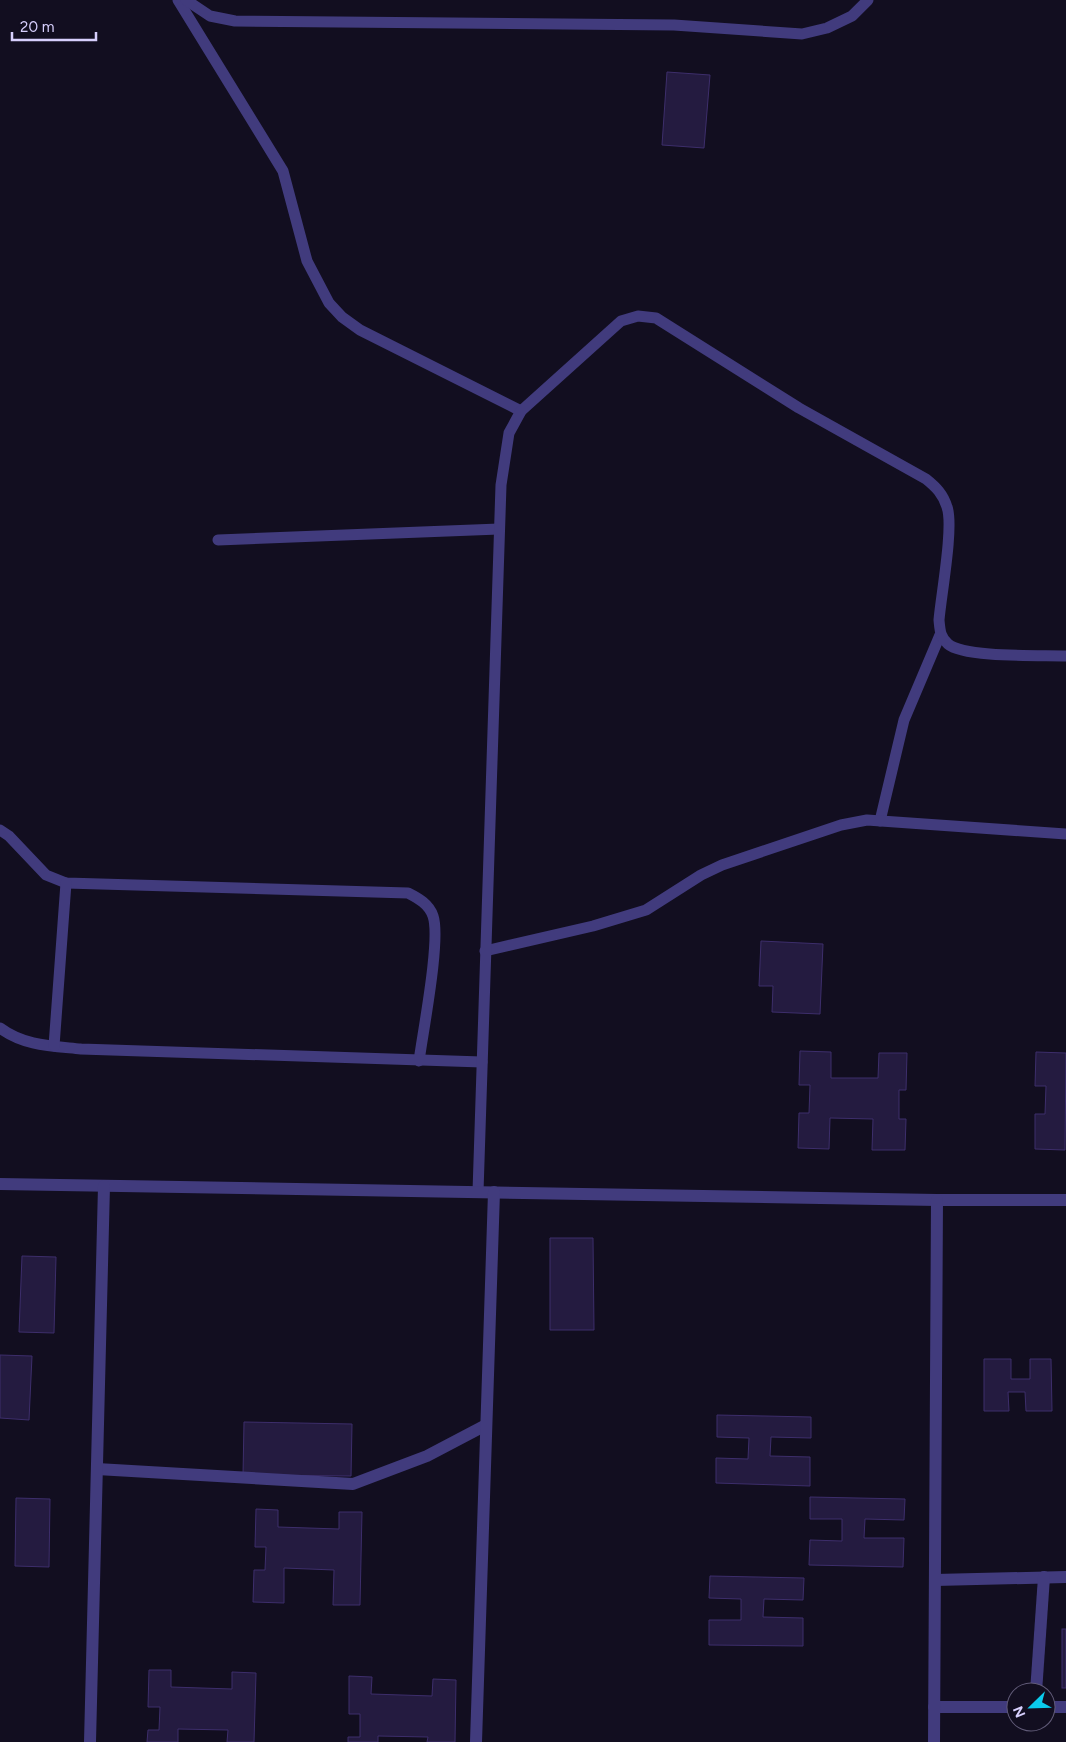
<svg xmlns="http://www.w3.org/2000/svg" width="1066" height="1742" viewBox="0 0 1066 1742" font-family="Figtree,sans-serif">
<rect width="100%" height="100%" fill="#120e20"/>
<g fill="#241b40" stroke="#3d2e6b">
<path d="M667,72l43,3 -6,73 -42,-3z"/>
<path d="M761,941l62,3 -3,70 -48,-2 1,-26h-14z"/>
<path d="M800,1051l31,1v26h47l1,-25h28l-1,37h-7v29h7l-1,31h-33l1,-31 -43,-1 -1,31 -31,-1 1,-35h10l1,-28h-11z"/>
<path d="M1036,1052l30,1 -1,97 -30,-1v-35h10l1,-28h-11z"/>
<path d="M550,1238h43l1,92h-44z"/>
<path d="M22,1256l34,1 -2,76 -35,-1z"/>
<path d="M0,1355l32,1 -3,64 -29,-2z"/>
<path d="M984,1359h27v20h19v-20h21l1,52h-26l-1,-19h-17l1,19h-25z"/>
<path d="M717,1415l94,2v21l-40,-1 -1,19 40,1v29l-94,-3v-25l32,1 1,-21 -32,-1z"/>
<path d="M244,1422l108,2 -1,52 -108,-1z"/>
<path d="M810,1497l95,2 -1,21 -39,-1 -1,19h40l-1,29 -94,-2 1,-25 32,1v-22h-32z"/>
<path d="M16,1498l34,1 -1,68 -34,-1z"/>
<path d="M256,1509l22,1v17l61,2v-17h23l-2,93h-27l1,-35 -50,-2v35l-31,-1 1,-32h11l1,-23h-11z"/>
<path d="M710,1576l94,2 -1,22 -39,-1 -1,18 40,1v28l-94,-1v-25h32v-21l-32,-1z"/>
<rect x="1062" y="1629" width="4" height="59"/>
<path d="M149,1670h22v17l61,2v-17l24,1 -2,69h-27l1,-12 -50,-1v13h-31l1,-12h11l1,-23h-12z"/>
<path d="M349,1676l23,1 -1,17 61,2 1,-17 23,1 -1,62h-28l1,-5 -50,-1v6h-30v-5h12v-23h-11z"/>
</g>
<g fill="none" stroke-linecap="round" stroke-linejoin="round">
<g stroke="#413b7d" stroke-width="11">
<path d="M178,0l105,171 24,90 22,42 13,14 18,13 161,81"/>
<path d="M186,0l24,16 25,5 439,4 128,9 25,-6 25,-12 16,-16"/>
<path d="M218,540l281,-11"/>
<path d="M880,821l24,-101 36,-85"/>
<path d="M0,830l9,6 37,39 20,8 342,10c10,5 21,11 25,23 8,23 -10,115 -14,145"/>
<path d="M485,951l108,-25 53,-16 55,-35 21,-10 119,-40 26,-5 199,14"/>
<path d="M0,1028c24,18 52,18 81,21l401,13"/>
<path d="M54,1046l12,-163"/>
<path d="M478,1192l23,-707 8,-52 12,-22 100,-90 17,-5 18,2 143,90 127,71c10,8 17,15 21,28 7,19 -6,89 -8,113 1,10 1,17 9,24 16,14 94,11 118,12"/>
</g>
<g stroke="#413b7d" stroke-width="12">
<path d="M0,1184l937,16h129"/>
<path d="M97,1469l256,15 74,-28 59,-31"/>
<path d="M935,1580l131,-3"/>
<path d="M1036,1692l8,-115"/>
<path d="M934,1707h82"/>
<path d="M1046,1707h20"/>
<path d="M90,1742l14,-556"/>
<path d="M476,1742l18,-550"/>
<path d="M934,1742l3,-542"/>
</g>
</g>
<g transform="translate(1031 1707) rotate(247)"><circle r="24" fill="#120e20" stroke="#615b78"/>
<path d="M0-4L9 19L0 12L-9 19Z" fill="#0bcbed"/>
<text y="-8" font-size="14" font-weight="bold" text-anchor="middle" fill="#d7cffd">N</text>
</g>
<path d="M12 32v8h84v-8" fill="none" stroke="#d7cffd" stroke-width="2.5"/>
<text x="20" y="32" font-size="15" fill="#d7cffd" stroke="#120e20" stroke-width="4" paint-order="stroke">20 m</text>
</svg>
